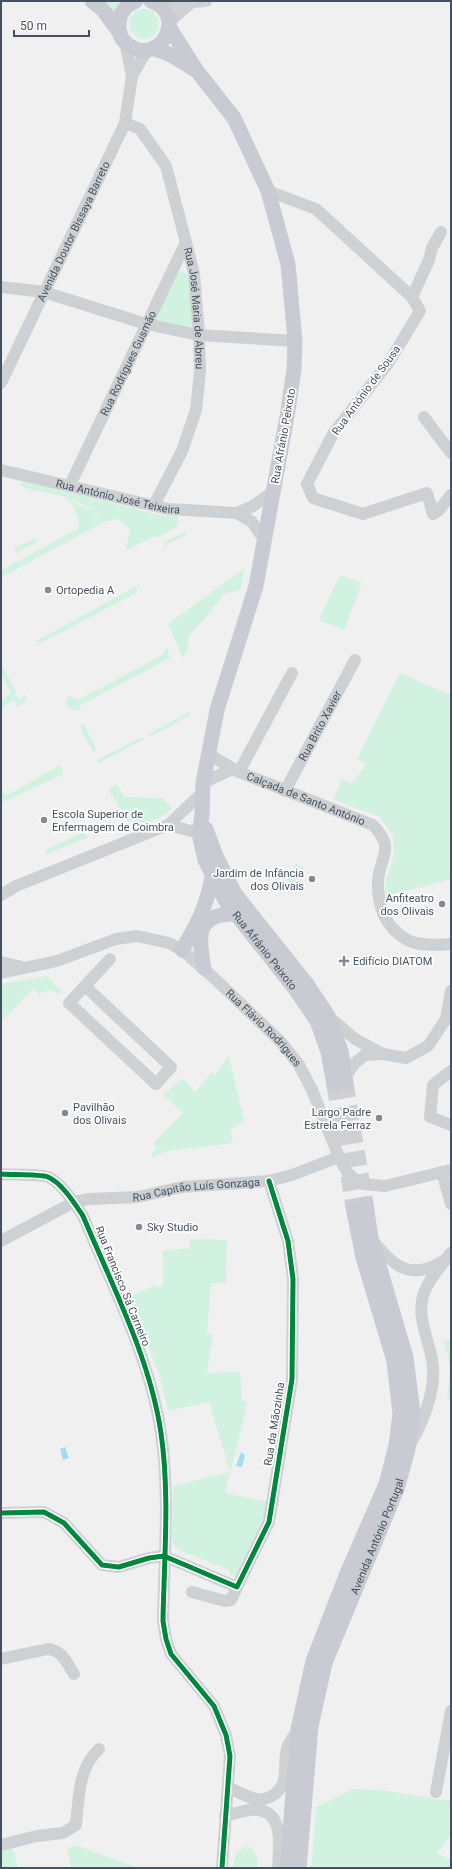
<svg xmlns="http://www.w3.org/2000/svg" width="452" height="1869" viewBox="0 0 452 1869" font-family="Roboto,sans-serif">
<rect width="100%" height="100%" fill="#f1f0f0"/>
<g fill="#d2f2e1">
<path d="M101,1l18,1 -6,11z"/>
<circle cx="144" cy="24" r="15"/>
<path d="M182,271l7,4 5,49 -4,3 -34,-6 -2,-4 21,-45z"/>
<path d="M22,481l138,34 18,1 -1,11 -21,11 -1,-2 -28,14 -1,-2 4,-19 -13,-10 -14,3 -3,-5 -10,-9 -5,-1 -7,-5 -13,-5 -40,-9 -4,-3z"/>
<path d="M67,498l17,10 6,1 10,9 2,5 -100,54 -1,-7 78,-42c1,-10 -6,-22 -12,-30z"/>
<path d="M185,532l1,3 -22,11 -1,-3z"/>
<path d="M35,538l2,4 -21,11 -2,-4z"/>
<path d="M245,568l-5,22 -16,4 -18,23 -16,17 -2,6 1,8 -6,10 -15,-33 5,-5z"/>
<path d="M340,575l22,8 -18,47 -25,-10z"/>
<path d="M135,587l3,5 -97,51 -5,-2z"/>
<path d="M167,647l3,11 -89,47 -1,5c-7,2 -12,-1 -14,-8l3,-7 9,5 84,-45z"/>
<path d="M1,664l15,26 1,7 4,2 4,-5 1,3 -2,6 -7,4 -3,-7 -13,8v-7l10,-8 -10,-18z"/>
<path d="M400,673l51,22v184l-67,18 2,-17 8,-26 -1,-18 -14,-19 -46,-18 9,-20 10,5 14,-20 -9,-5z"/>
<path d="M189,712l2,3 -41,22 -2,-3z"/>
<path d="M84,724l13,26 -4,2 -13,-25z"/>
<path d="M142,737l2,2 -45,24 -2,-3z"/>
<path d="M60,765l4,9 -63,29v-11l2,-1 3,5z"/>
<path d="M117,784l7,13 39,1 9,11 -7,6 -26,11 -6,-2 -2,-3 -3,1 -20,-33z"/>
<path d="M82,833l7,4 -42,17 -2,-4z"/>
<path d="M296,863l8,5 -10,18 -8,-6z"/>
<path d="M47,976l15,16 -2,2 -11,-4 -10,4 -6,-5 -32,33v-38z"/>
<path d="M229,1056l15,65 -13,8 2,14 -66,8 -13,6 -3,-3 6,-6 -4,-4 30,-31 -20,-18 20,-17 12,14 17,-20 3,3z"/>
<path d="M189,1239l38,1 -1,43h-15l-4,51 6,1 -6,38 33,-1 2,29h6l-17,68h-2l-20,-67 -41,9 -8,-35 -32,-79 28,-12 1,3 6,-3v-34l28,-3z"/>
<path d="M451,1340v60l-4,-1c3,-24 5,-34 -4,-58z"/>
<path d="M230,1472l-5,21 44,9 -4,19 -29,57 -5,-2 -2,-6 -45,-18 -10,-6 -2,-7 1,-53z"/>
<path d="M353,1789l28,1 70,11v33l-14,20 14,5v9h-140l5,-61z"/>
<path d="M75,1845l64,23h-68l-4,-19z"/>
<path d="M244,1847h7l6,10v11h-25l4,-14z"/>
<path d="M13,1848l5,20h-15l-2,-2v-15z"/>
</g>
<g fill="#a2ddf4">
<path d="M65,1447l4,11 -6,2 -3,-11z"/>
<path d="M241,1452l4,3 -3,12 -6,-1z"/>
</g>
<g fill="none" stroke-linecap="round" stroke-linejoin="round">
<g stroke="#cfd0d3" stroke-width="15" stroke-dasharray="15 8" stroke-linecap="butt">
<path d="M346,1083l20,121"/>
<path d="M334,1085l19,122"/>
</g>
<g stroke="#ced1d4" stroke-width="12">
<path d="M155,2l22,1 29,-2"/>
<path d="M169,22l24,-21"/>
<path d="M132,76l15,-26"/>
<path id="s1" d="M125,123l15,6 26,37 28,107 5,62 1,37 -4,38 -14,41 -28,54"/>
<path d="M268,191l48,18 96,88 8,14 -31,51 -56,72 -26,50 6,14 50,16 64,-21 6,21 6,-4 12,-15"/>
<path d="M1,287l43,5 102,32 53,11 96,6"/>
<path d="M412,297l17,-37 3,-12 9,-16"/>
<path id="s2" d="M1,383l124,-260 7,-47 -7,-34"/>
<path d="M424,417l27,36"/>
<path id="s3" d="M1,470l167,39 69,4 16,-7 21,-15"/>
<path id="s4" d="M70,485l116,-243"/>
<path d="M237,513l15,9 12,18"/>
<path id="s5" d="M208,754l31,18 134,53c23,25 7,30 5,56 -1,24 7,46 28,58 10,7 34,6 45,5"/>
<path d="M239,772l53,-99"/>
<path d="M203,783l29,-14"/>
<path id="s6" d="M285,791l70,-131"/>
<path d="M168,825l31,8"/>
<path d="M1,895l15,-9 152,-61 33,-31"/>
<path d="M1,962l21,5"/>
<path id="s7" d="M1,973l56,-12 59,-22 21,-3 32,7 13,7 32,28 67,64 18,23 13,25 27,67 8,15 7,7 9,5 22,2 66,-16"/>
<path d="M85,986l86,81 -15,17 -87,-81 41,-44"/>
<path d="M328,1016l27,23 28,15"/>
<path d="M451,1071l-18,14 -3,32 21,8"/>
<path d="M345,1076l10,-13 10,-8 18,-1 23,4 22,-12 18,-27 5,-28"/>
<path d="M442,1172l9,32"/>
<path d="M1,1174c11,1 38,0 47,3 14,6 27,27 35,39 29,69 67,142 78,217 9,62 3,126 2,188l3,18 5,15 43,52 12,29 4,21 -8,112"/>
<path id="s8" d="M1,1241l73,-39 15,-3 49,-2 44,-10 87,-6 23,-6 47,-18"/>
<path d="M373,1241c21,26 38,40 70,20"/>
<path d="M411,1443c14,-25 26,-55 21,-84 -4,-20 -15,-43 -9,-63 5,-16 18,-30 28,-43"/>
<path d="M1,1513l43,-1 20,11 38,42 17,2 30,-9 15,-2 73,31 32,-65 23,-143 1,-100 -5,-38 -19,-60"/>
<path d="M192,1592l33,9 6,-1 6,-13"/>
<path d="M1,1659l47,-10c14,1 19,14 26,25"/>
<path d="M228,1787c15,7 32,20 48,6 4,-4 7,-7 8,-13 2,-10 0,-21 3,-31 1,-6 7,-13 11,-19"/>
<path d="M436,1792l15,-81"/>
<path d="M225,1816c8,-2 17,-5 25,-6 36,-3 29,36 28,58"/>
<path d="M1,1845l36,-9 26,-3 13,-8c3,-28 2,-56 23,-76"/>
</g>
<g stroke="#c8cbd1" stroke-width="15">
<path d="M92,1l11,9 17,23"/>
<path d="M136,1c-10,4 -17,12 -17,23 -1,8 2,15 8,20 31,25 63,-29 24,-43"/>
<path id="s9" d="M169,27l28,44 37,47 34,73 20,73 7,77 -1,28 -6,42 -32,175 -39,124 -14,73 -1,32 -3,18 6,27 20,40 71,90 21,31 11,31 6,33"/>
<path d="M153,48l18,7 24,15"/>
<path d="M206,829l10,27 19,38 71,89 22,33 13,35 5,32"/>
<path d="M182,950c16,-27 24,-42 30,-73"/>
<path d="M204,968c-6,-31 -9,-55 32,-54"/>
<path d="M287,1868l11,-139 15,-68 35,-90 38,-87 10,-39 4,-31 -6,-53 -31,-104 -10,-50"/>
<path id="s10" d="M299,1868l12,-142 14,-63 72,-174 11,-40 5,-36 -7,-56 -35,-119 -5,-34"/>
</g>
<defs>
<g id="cycleway">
<path d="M1,1174c11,1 38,0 47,3 14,6 27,27 35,39 29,69 67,142 78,217 9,62 3,126 2,188l3,18 5,15 43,52 12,29 4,21 -8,112"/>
<path d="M1,1513l43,-1 20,11 38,42 17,2 30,-9 15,-2 73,31 32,-65 23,-143 1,-100 -5,-38 -19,-60"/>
</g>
</defs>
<use href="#cycleway" stroke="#fff" stroke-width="8"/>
<use href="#cycleway" stroke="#00873e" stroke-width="5"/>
</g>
<g fill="#818992" stroke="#fff" stroke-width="1.5">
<circle cx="48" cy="590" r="4"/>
<circle cx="44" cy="820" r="4"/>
<circle cx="312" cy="879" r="4"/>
<circle cx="442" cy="904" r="4"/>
<path d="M342 955h4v4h4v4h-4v4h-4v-4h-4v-4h4z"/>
<circle cx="65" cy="1113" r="4"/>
<circle cx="379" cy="1118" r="4"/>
<circle cx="139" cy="1227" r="4"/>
</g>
<g text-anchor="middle" stroke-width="3.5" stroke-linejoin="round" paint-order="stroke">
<g font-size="11" fill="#45515f" stroke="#fff">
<text dy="4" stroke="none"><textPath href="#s2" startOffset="168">Avenida Doutor Bissaya Barreto</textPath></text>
<text dy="4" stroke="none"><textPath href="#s1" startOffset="207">Rua José Maria de Abreu</textPath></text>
<text dy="4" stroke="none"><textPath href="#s4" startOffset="135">Rua Rodrigues Gusmão</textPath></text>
<text transform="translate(366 390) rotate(-54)" y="4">Rua António de Sousa</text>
<text transform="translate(283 436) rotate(-80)" y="4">Rua Afrânio Peixoto</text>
<text dy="4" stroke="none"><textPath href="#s3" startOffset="120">Rua António José Teixeira</textPath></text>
<text dy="4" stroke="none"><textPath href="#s6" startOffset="74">Rua Brito Xavier</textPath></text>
<text dy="4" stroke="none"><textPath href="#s5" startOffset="108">Calçada de Santo António</textPath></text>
<text dy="4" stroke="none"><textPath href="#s9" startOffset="985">Rua Afrânio Peixoto</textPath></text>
<text dy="4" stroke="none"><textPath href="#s7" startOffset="302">Rua Flávio Rodrigues</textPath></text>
<text dy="4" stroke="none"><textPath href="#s8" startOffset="206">Rua Capitão Luís Gonzaga</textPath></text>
<text transform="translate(123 1286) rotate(68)" y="4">Rua Francisco Sá Carneiro</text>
<text transform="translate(274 1424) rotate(-81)" y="4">Rua da Mãozinha</text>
<text dy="4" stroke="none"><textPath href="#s10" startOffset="344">Avenida António Portugal</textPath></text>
</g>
<g font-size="11" fill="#45515f" stroke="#fff" text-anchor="start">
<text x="56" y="594">Ortopedia A</text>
<text x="52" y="818">Escola Superior de<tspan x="52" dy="13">Enfermagem de Coimbra</tspan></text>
<text x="304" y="877" text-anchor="end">Jardim de Infância<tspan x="304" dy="13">dos Olivais</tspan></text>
<text x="434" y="902" text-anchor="end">Anfiteatro<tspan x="434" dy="13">dos Olivais</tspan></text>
<text x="353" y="965">Edifício DIATOM</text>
<text x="73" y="1111">Pavilhão<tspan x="73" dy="13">dos Olivais</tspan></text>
<text x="371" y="1116" text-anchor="end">Largo Padre<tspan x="371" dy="13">Estrela Ferraz</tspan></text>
<text x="147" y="1231">Sky Studio</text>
</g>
</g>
<rect width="452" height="1869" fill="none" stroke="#45515f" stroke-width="4"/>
<path d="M14 30v6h75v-6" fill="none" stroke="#45515f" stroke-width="2"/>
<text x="20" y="30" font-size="12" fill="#45515f" stroke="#ffffff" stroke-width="3" paint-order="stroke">50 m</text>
</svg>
